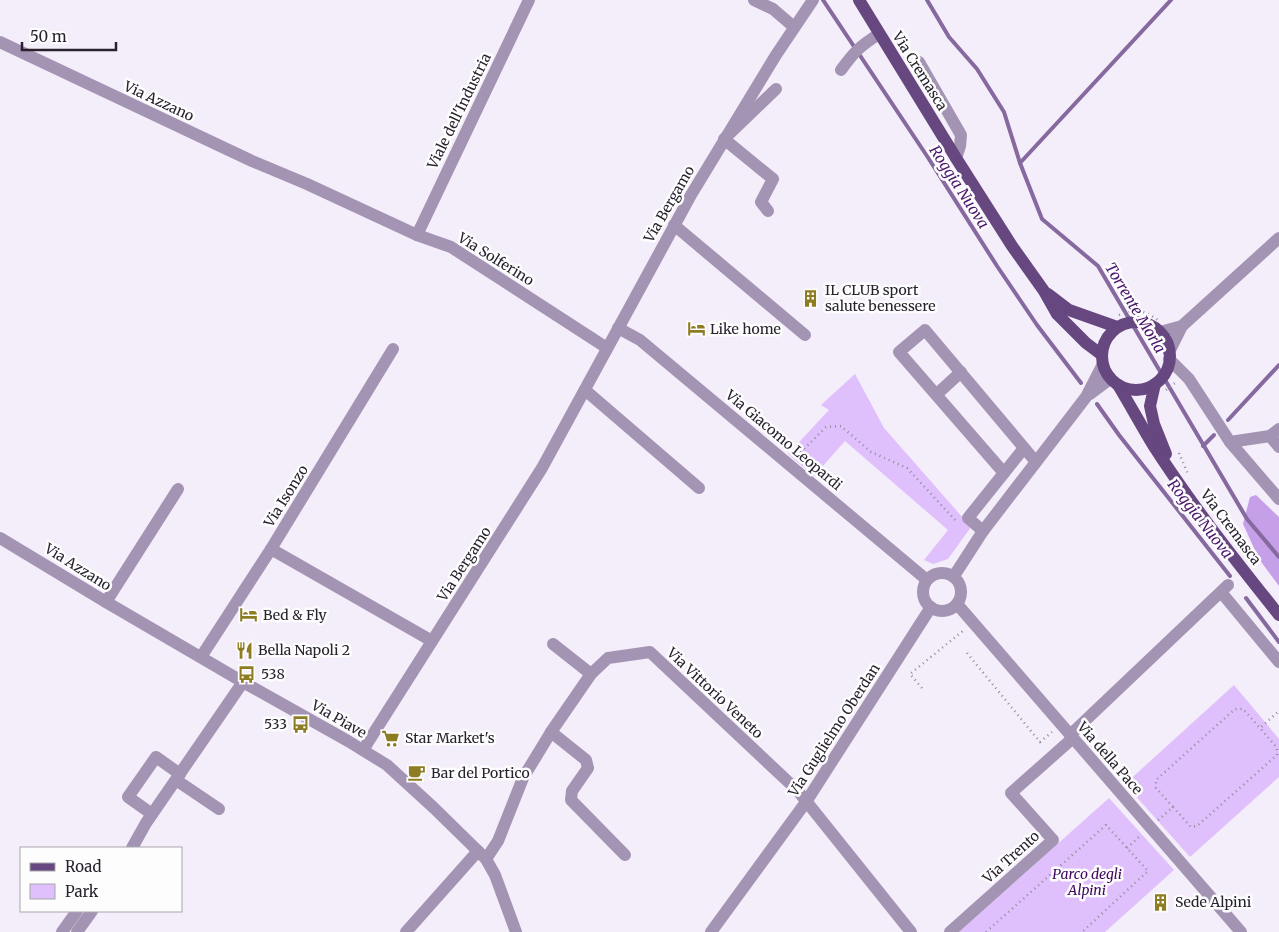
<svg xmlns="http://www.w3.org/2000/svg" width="1279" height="932" viewBox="0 0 1279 932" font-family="Merriweather,serif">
<rect width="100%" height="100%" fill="#f4edfa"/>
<g fill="#dfc0fc">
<path d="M855,374l29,54 87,99 -23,32 -15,5 -9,-4 24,-30 -103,-89 -31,35 -26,-22 41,-44 -8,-5z"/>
<path d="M1234,685l45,54v38l-89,80 -65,-73z"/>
<path d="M1109,798l65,72 -69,62h-146z"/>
</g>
<path fill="#c69fe9" d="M1256,495l23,22v69l-20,-27 -16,-35 7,-27z"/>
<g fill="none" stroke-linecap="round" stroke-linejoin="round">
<g stroke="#85699f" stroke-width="4">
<path d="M823,0l104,156 70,110 40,59 44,58"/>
<path d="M927,0l22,37 28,32 27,43 16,51 22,56 56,47 149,253 32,38"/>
<path d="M1020,163l151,-163"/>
<path d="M1097,404l22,31 111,141"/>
<path d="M1228,420l51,-55"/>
<path d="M1203,446l11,-11"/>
<path d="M1246,598l33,44"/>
</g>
<g stroke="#928c98" stroke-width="2.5" stroke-dasharray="1 4" stroke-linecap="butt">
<path d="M1119,315c17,-7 25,-5 39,5"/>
<path d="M1166,390l9,-7"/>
<path d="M1179,453l9,21"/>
<path d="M797,456l29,-29 15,-1 30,26 36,16 50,54"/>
<path d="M967,653l73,89 12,-10"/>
<path d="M922,688l-12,-14 54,-44"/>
<path d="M1173,807l18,20 6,-1 80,-71v-7l-17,-20"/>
<path d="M1158,820l15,-13 -17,-19v-8l79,-71h8l17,19 19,-17"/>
<path d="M1127,848l14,-13"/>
<path d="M986,932l120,-107 42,46 -66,61"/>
</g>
<g stroke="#a494b4" stroke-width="12">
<path d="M754,0l19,9 21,18"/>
<path d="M0,42l252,119 55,23 110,51 34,12 156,101"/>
<path d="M919,62l42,73 -1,11 -4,12"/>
<path d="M841,70c13,-18 19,-24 38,-36"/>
<path d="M768,211l-7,-9 12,-23 -49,-40 52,-50"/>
<path d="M674,225l131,110"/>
<path d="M417,235l112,-235"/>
<path d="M618,328l22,12 287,240"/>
<path d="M1160,332l22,-6"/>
<path d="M1169,352l13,-26 97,-88"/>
<path d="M1169,359l20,20 41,63 40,-6 9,-7"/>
<path d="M585,390l114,98"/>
<path d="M937,394l24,-22"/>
<path d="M1090,394l20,-15"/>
<path d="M1270,436l9,11"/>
<path d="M1230,442l49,57"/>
<path d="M1004,473l20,-25"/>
<path d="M983,531l-15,-13 36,-45 -105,-121 26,-22 111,132"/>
<path d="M0,538l106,64 137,80 105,59 39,24 47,43 52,51 9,16 21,57"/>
<path d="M271,549l161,92"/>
<circle cx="942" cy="592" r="19"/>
<path d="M954,576l29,-45 103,-134 17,-33"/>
<path d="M1221,592l58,70"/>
<path d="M106,602l72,-113"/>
<path d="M957,604l284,328"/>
<path d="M553,644l38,30"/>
<path d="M201,657l70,-108 122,-200"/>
<path d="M551,732l35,28 2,8 -16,23 -1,9 54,55"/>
<path d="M1070,735l158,-150"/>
<path d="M363,750l179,-282 149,-273 85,-140 37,-55"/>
<path d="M176,780l43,29"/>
<path d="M152,814l-24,-17 28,-40 24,17"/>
<path d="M132,848l14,-25 97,-141"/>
<path d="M486,859l12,-18 25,-63 28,-46 40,-58 17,-16 42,-6 148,139 113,141"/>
<path d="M62,932l15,-21"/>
<path d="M77,932l15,-21"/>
<path d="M406,932l72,-81"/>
<path d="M711,932l95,-130 125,-195"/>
<path d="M950,932l103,-92 -42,-47 62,-55"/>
</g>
<g stroke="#66477f" stroke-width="12">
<path d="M859,0l97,158 56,88 32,45 13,23 29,29 16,12"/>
<path d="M1048,294l21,16 48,17"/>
<circle cx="1136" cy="356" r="34"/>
<path d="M1155,384l-5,22 4,18 12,30"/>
<path d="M1118,385c12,20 23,40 35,60 38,59 82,115 126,170"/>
</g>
</g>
<defs>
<symbol id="building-bare" viewBox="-9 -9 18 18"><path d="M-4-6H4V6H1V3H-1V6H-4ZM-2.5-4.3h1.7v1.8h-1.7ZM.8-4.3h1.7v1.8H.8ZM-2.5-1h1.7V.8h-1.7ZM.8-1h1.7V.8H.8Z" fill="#8d7c22" stroke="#fdfdfd" stroke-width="2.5" paint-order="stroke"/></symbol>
<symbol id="hotel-bare" viewBox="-9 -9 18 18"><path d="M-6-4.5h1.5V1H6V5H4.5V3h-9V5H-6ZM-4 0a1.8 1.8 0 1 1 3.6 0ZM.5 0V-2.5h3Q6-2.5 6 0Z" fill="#8d7c22" stroke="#fdfdfd" stroke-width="2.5" paint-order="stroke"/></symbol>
<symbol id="restaurant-bare" viewBox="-9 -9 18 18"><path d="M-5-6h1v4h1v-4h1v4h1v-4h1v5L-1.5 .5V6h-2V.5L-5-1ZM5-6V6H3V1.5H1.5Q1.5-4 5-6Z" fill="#8d7c22" stroke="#fdfdfd" stroke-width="2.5" paint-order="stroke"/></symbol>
<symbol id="bus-bare" viewBox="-9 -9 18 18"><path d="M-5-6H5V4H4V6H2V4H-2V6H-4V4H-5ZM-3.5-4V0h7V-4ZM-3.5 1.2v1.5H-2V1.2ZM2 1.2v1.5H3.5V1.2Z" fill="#8d7c22" stroke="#fdfdfd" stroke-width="2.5" paint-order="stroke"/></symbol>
<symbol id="supermarket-bare" viewBox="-9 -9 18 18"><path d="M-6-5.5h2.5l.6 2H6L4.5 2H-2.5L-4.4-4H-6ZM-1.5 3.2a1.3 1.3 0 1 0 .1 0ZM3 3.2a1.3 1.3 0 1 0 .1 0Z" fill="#8d7c22" stroke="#fdfdfd" stroke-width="2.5" paint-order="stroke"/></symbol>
<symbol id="cafe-bare" viewBox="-9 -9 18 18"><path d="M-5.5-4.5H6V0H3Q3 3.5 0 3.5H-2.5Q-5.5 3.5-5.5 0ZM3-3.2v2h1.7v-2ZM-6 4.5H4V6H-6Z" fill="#8d7c22" stroke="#fdfdfd" stroke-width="2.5" paint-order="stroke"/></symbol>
</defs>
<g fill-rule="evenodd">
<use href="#building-bare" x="798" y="286" width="25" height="25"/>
<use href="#hotel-bare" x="684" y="316" width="25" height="25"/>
<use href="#hotel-bare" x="236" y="602" width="25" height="25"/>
<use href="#restaurant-bare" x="232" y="638" width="25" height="25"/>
<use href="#bus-bare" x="234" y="662" width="25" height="25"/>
<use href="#bus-bare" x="288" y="712" width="25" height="25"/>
<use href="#supermarket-bare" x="378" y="726" width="25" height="25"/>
<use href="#cafe-bare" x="404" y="760" width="25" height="25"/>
<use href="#building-bare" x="1148" y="890" width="25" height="25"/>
</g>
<g text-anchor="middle" stroke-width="5" stroke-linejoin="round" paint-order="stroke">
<g font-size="14" fill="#28222e" stroke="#fdfdfd">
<text transform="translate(920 71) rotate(58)" y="5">Via Cremasca</text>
<text transform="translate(159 101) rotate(25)" y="5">Via Azzano</text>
<text transform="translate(459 111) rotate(-64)" y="5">Viale dell'Industria</text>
<text transform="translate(669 204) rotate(-60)" y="5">Via Bergamo</text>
<text transform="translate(496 259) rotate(32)" y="5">Via Solferino</text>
<text transform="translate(784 440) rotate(40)" y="5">Via Giacomo Leopardi</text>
<text transform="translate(286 496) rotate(-58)" y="5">Via Isonzo</text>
<text transform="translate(1231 527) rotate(53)" y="5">Via Cremasca</text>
<text transform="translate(464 564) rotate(-57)" y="5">Via Bergamo</text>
<text transform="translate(78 567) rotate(32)" y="5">Via Azzano</text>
<text transform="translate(715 693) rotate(43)" y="5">Via Vittorio Veneto</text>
<text transform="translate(339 719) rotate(30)" y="5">Via Piave</text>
<text transform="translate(834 730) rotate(-57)" y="5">Via Guglielmo Oberdan</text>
<text transform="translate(1110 758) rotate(49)" y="5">Via della Pace</text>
<text transform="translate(1011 857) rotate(-42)" y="5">Via Trento</text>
</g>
<g font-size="14" fill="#28222e" stroke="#fdfdfd" text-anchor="start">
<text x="825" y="295">IL CLUB sport<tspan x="825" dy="16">salute benessere</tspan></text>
<text x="710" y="334">Like home</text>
<text x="263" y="620">Bed &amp; Fly</text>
<text x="258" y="655">Bella Napoli 2</text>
<text x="261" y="679">538</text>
<text x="287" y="729" text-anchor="end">533</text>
<text x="405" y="743">Star Market's</text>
<text x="431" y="778">Bar del Portico</text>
<text x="1175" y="907">Sede Alpini</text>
</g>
<g font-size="14" font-style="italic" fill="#3f065f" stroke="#fdfdfd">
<text x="1087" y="879">Parco degli<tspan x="1087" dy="16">Alpini</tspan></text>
</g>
<g font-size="15" font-style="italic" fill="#49156b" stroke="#fdfdfd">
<text transform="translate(959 187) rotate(57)" y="5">Roggia Nuova</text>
<text transform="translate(1135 308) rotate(59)" y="5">Torrente Morla</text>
<text transform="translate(1200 519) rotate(52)" y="5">Roggia Nuova</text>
</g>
</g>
<rect x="20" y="847" width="162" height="65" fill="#fdfdfd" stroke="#a8a5aa"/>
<rect x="30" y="863" width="25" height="8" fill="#66477f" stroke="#a8a5aa"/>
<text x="65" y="872" font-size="15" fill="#28222e">Road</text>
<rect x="30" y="884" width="25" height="15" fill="#dfc0fc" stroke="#a8a5aa"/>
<text x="65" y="897" font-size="15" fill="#28222e">Park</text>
<path d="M22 42v8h94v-8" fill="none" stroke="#28222e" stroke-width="2.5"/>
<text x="30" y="42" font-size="15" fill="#28222e" stroke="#fdfdfd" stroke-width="4" paint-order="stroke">50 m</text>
</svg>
